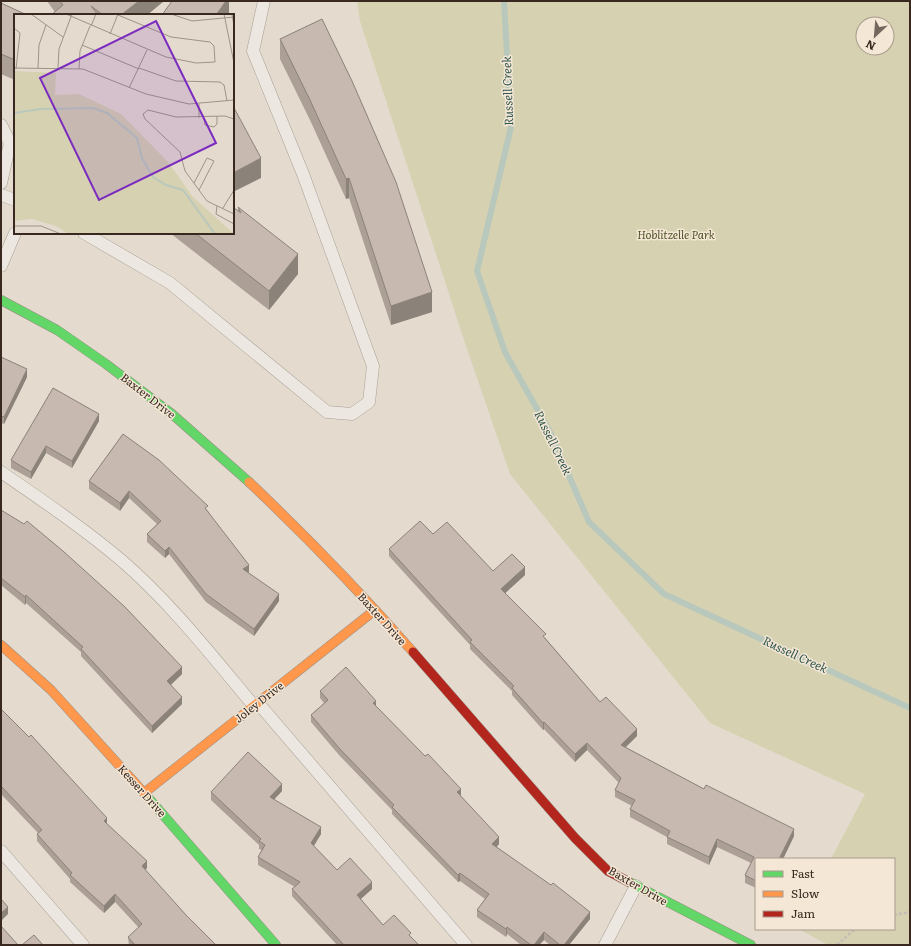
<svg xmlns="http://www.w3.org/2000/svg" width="911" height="946" viewBox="0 0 911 946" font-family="Literata,serif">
<rect width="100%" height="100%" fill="#e4dbce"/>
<path fill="#d6d1b1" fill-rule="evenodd" d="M357,1h553v944h-82l-29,-16h95v-70h-63l34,-65 -155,-71 -200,-249 -45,-131 -105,-322zM863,24h24v24h-24z"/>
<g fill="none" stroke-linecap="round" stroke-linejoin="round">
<path stroke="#b9c8bc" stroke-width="6" d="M504,1l7,126 -34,144 28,81 45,80 39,90 75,72 246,114"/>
<defs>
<g id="lane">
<path d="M1,125l9,18 -9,40"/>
<path d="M1,195l14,5"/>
<path d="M84,233l86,50 157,129 25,2 17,-12 4,-36 -70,-192 -50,-123 11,-50"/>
<path d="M1,266l14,-33"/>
<path d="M1,472c41,28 82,56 120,88 50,43 91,96 133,146"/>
<path d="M258,703l208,242"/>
<path d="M1,851l82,94"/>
<path d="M605,945l31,-59"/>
</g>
<g id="fast">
<path d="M1,300l56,30 49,34 66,50 77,68"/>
<path d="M145,794l131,151"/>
<path d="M629,882l122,63"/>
</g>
<g id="slow">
<path d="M249,482c57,54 112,111 164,170"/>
<path d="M1,645l50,45 94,104"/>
<path d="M144,793l231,-183"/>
</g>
<path id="jam" d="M413,652l162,186 33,33 21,11"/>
</defs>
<use href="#lane" stroke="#a9a097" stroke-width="13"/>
<use href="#fast" stroke="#999087" stroke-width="10"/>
<use href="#slow" stroke="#999087" stroke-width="10"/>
<use href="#jam" stroke="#999087" stroke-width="10"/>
<g stroke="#c5bdb6" stroke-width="2.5" stroke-dasharray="3 2" stroke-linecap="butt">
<path d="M894,915l16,-3"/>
<path d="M837,945l18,-16"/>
</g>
<use href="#lane" stroke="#ece7e0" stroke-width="12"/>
<use href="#fast" stroke="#63d668" stroke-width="9"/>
<use href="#slow" stroke="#ff974d" stroke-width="9"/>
<use href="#jam" stroke="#b3261e" stroke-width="9"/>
</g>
<g fill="#ab9f96">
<path d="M47,1h117l-17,14h-96l4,-3z"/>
<path d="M1,3l14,12v65l-14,-6z"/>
<path d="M280,39l152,273 -41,13 -42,-127 -3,1 -36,-79 -30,-61z"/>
<path d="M238,207l60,67 -29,36 -99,-77h63l5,-22z"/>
<path d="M1,357l26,20 -23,47 -3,-1z"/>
<path d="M99,421l-27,47 -26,-15 -15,26 -20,-11v-8z"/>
<path d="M123,434l85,77 40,61 31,29 -25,35 -48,-34 -37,-48 -4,4 -18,-16v-8l10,-10 -28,-26 -9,13 -31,-22v-8z"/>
<path d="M1,510l181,164 -11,11 11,19 -30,29 -71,-77v-4l-55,-49 -1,2 -24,-20z"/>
<path d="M433,534l60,37 32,4 -20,18 41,46 54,63 37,34 -12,11 79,42 90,47 -11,23h-27v29l-11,-5v-8l6,-12 -34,-16 -8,18 -42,-21v-7l-37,-20v-8l2,-3 -17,-9v-7l4,-7 -32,-33 -12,12 -31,-33 -1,1 -31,-35v-4l-42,-42v-4l-81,-89v-7z"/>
<path d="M320,691l56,15 85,90 38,48 -2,3 93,72 -21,26h-19l-6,-5 -5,5h-18l-14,-11 -1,3 -29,-20v-7l8,-11 -25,-18 -2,1 -66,-68v-4l-53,-55 -28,-33v-7l13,-12 -4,-5z"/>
<path d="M1,709l106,115 40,44 -2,2 41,45 30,30h-87l-1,-8 11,-9 -24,-26 -11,11 -34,-31v-3l-33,-38v-7l1,-1 -37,-39z"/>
<path d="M282,791l-8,8 47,35 -7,12 23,24 35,19 -11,10 22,26 28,12 8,8h-82l-45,-49v-7l3,-2 -37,-22v-8l4,-7 -3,-1v-4l-48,-45v-8z"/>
</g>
<g fill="#8b827a">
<path d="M139,1h25l-17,14h-26z"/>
<path d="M226,1h3v14h-13z"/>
<path d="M261,158v20l-28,14v-19z"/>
<path d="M349,178v20l-3,1v-20z"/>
<path d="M298,254v20l-29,36v-19z"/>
<path d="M432,292v20l-41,13v-19z"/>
<path d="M27,369v8l-23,47v-7z"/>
<path d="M99,414v7l-27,47v-7z"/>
<path d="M46,446v7l-15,26v-7z"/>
<path d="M129,491v7l-9,13v-8z"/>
<path d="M169,547v7l-4,4v-7z"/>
<path d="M249,565v7l-6,4v-7z"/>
<path d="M525,567v8l-24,22v-8z"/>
<path d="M279,594v7l-25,35v-7z"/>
<path d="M26,595v8l-1,2v-8z"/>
<path d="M182,667v7l-15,14v-7z"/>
<path d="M182,697v7l-30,29v-7z"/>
<path d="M376,701v7l-3,-5z"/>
<path d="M544,722v7l-1,1v-7z"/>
<path d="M637,729v7l-16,16v-7z"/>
<path d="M587,743v7l-12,12v-8z"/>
<path d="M282,784v7l-12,13v-7z"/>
<path d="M461,789v7l-4,-4z"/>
<path d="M107,818v8l-3,-5z"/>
<path d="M321,827v7l-10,16v-7z"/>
<path d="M794,829v7l-11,23h-4z"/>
<path d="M499,837v7l-7,7v-7z"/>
<path d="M717,839v8l-8,18v-8z"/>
<path d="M147,861v7l-5,5v-7z"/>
<path d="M460,873v8l-2,1v-7z"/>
<path d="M372,882v7l-15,13v-7z"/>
<path d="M115,894v8l-11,11v-7z"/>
<path d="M8,907v7l-7,7v-8z"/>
<path d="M590,912v7l-21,26h-5z"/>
<path d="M507,927v7l-1,3v-8z"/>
<path d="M544,932v8l-5,5h-5z"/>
</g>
<g fill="#c7b9af" stroke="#8b827a">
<path d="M60,1h79l-18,14h-18l-12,-9 7,9h-47l12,-10z"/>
<path d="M172,1h54l-10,14h-54z"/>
<path d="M1,3l26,12h-12v45l-14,-6z"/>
<path d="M322,19l30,62 44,101 36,110 -41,14 -42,-128 -3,1 -36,-79 -30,-61z"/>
<path d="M233,106l28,52 -28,15z"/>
<path d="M233,207l8,6 -3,-6 60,47 -29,37 -74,-58h38z"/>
<path d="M1,357l26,12 -23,48 -3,-1z"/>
<path d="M53,388l46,26 -27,47 -26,-15 -15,26 -20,-12z"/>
<path d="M123,434l36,26 49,46 -3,2 44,57 -6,4 36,25 -25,35 -48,-35 -37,-47 -4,4 -18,-17 14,-13 -32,-30 -9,12 -31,-22z"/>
<path d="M1,510l23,14 3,-3 36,30 62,56 57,60 -15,14 15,16 -30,29 -71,-77 2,-2 -57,-52 -1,2 -24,-19z"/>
<path d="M420,521l13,13 14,-12 46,49 19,-17 13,13 -24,22 45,45 -3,2 57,66 6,-5 31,32 -16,16 83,44 2,-4 88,44 -15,30h-23v22l-11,-6 9,-18 -37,-18 -8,18 -42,-20 3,-6 -40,-22 5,-9 -20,-10 6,-12 -34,-35 -12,11 -31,-32 -1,1 -31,-35 2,-2 -44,-44 2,-2 -83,-91z"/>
<path d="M346,667l30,34 -3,2 52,53 3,-2 33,35 -4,3 42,45 -7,7 59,41 2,-2 37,29 -26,33h-4l-16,-13 -10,13h-3l-24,-18 -1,2 -29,-19 12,-16 -29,-21 -2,2 -66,-68 2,-2 -55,-57 -28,-33 17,-15 -8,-9z"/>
<path d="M1,709l28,28 2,-2 76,83 -3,3 43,40 -5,5 44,49 30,30h-81l-7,-8 14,-13 -27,-30 -11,12 -34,-31 2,-2 -35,-39 5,-4 -41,-44z"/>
<path d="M248,752l34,32 -12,13 51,30 -10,16 26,27 13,-12 22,24 -15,13 26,30 11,-10 17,18 -2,2 10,10h-75l-52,-56 8,-7 -42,-25 7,-12 -6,-4 2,-2 -50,-47z"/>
<path d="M1,899l7,8 -7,6z"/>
<path d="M1,926l17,19h-17z"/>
<path d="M34,935l9,10h-21z"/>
</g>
<g text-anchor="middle" stroke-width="3" stroke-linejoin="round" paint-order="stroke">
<g font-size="11" font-style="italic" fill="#4e5327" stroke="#f4e7d5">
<text x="676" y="239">Hoblitzelle Park</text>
</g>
<g font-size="11" fill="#382820" stroke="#f4e7d5">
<text transform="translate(148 396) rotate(38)" y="4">Baxter Drive</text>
<text transform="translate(382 619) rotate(48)" y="4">Baxter Drive</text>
<text transform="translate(259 702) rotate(-38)" y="4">Joley Drive</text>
<text transform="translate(142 791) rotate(48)" y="4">Kesser Drive</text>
<text transform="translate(638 886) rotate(30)" y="4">Baxter Drive</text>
</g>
<g font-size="12" font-style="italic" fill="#30564f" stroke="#f4e7d5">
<text transform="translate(508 91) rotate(-92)" y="4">Russell Creek</text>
<text transform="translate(553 443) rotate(64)" y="4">Russell Creek</text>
<text transform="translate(795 655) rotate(25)" y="4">Russell Creek</text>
</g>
</g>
<g transform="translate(14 14)">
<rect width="220" height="220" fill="#e4dbce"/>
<path d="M0,57l42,2 -1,22 24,-1 42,20 47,48 25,35 41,37h-166l-12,-8 -24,-7 -18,2z" fill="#d6d1b1"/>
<path fill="none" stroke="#b9c8bc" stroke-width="2" d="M0,99l27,-4 52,-1 14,5 30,25 5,20 11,19 13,8 17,5 32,44"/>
<path fill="none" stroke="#9f9388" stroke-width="1" d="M17,0l32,23M52,0l100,43 30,6 19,-1 -1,-16 -4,-4 -39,-5 -53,-22M157,0l21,7 42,-4M210,0l10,49M218,0l2,12M77,12l5,-12M0,14l6,5 -4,36M96,20l8,-20M68,31l57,24M0,54l69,1 63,25 43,10 45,-4M24,54l1,-23 7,-20M44,54l1,-19 13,-35M125,54l37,13 44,1 4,3 3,16M65,55l1,-18 10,-25M115,74l18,-38M185,90v14M190,104l1,7 9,2 3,-3v-8M220,105l-9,-3 -49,1 -28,-7 -5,4 2,5 35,33 5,19 22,30 27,13M180,169l13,-25 7,3 -15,29M203,192l-1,8 18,10M209,194l11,-18M0,212h27l20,8"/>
<path fill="#7b2cbf" fill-opacity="0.15" stroke="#7b2cbf" stroke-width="2" d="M142,7l60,122 -117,57 -59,-122z"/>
<rect width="220" height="220" fill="none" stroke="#382820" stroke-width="2"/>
</g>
<rect width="911" height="946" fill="none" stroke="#382820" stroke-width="4"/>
<rect x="755" y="858" width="140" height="72" fill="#f4e7d5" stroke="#a99b8d"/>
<rect x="763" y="871" width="20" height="6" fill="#63d668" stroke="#a99b8d"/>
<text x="791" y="878" font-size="12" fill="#382820">Fast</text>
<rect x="763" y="891" width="20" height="6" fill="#ff974d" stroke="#a99b8d"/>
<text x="791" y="898" font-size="12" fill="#382820">Slow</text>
<rect x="763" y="911" width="20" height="6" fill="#b3261e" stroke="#a99b8d"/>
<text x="791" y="918" font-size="12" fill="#382820">Jam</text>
<g transform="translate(875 36) rotate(206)"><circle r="19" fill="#f4e7d5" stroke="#a99b8d"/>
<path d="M0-3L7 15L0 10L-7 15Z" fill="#74675d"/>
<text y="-6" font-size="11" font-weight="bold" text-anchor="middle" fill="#382820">N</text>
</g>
</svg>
